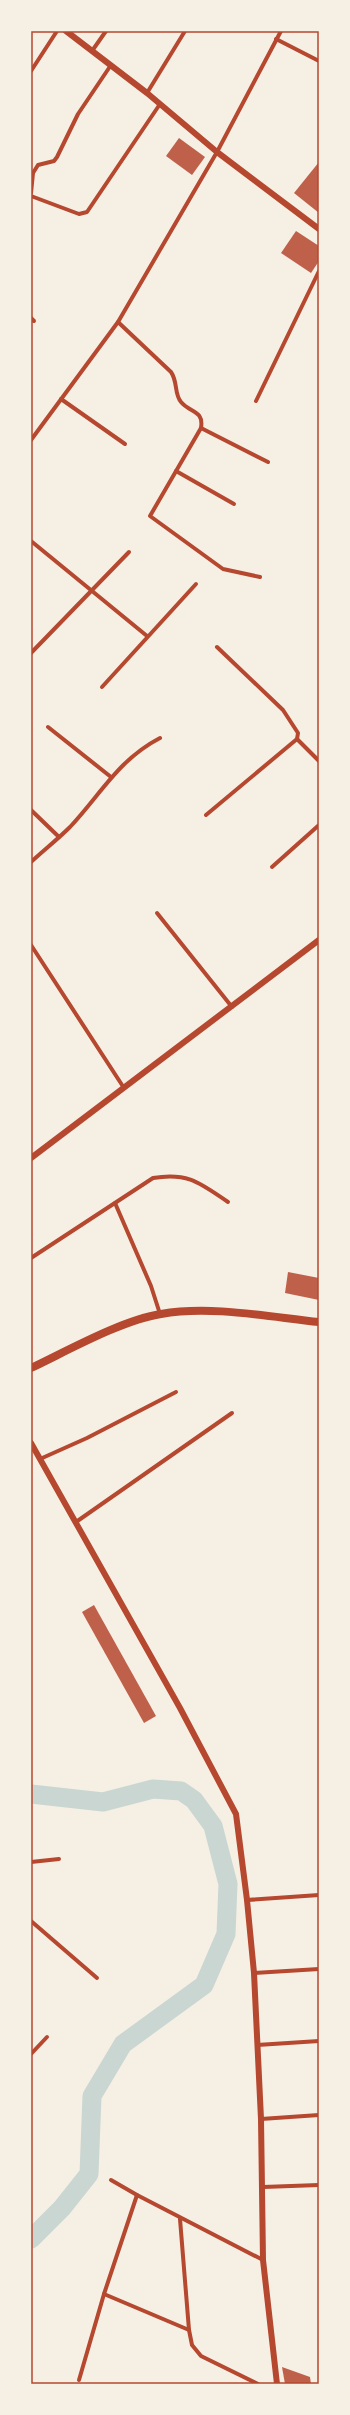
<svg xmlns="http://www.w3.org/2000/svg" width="350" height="2415" viewBox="0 0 350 2415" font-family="Figtree,sans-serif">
<rect width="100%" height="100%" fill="#f6efe4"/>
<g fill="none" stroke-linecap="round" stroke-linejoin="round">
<path stroke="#c9d6d2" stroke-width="19" d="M31,1794l72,8 50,-13 28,2 13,9 19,26 15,58 -2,50 -22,51 -81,59 -31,52 -3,78 -27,34 -31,31"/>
</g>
<g fill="#bf614a">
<path d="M179,138l26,19 -13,18 -26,-19z"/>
<path d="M319,162v51l-25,-20z"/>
<path d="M296,231l23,15v15l-8,12 -30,-20z"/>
<path d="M288,1272l31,6v22l-34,-7z"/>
<path d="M94,1605l62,111 -12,7 -62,-111z"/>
<path d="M282,2367l28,10 1,7h-26z"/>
</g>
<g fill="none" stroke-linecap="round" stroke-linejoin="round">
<g stroke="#b5482f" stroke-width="4">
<path d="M276,39l43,22"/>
<path d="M92,51l14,-20"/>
<path d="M31,71l26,-40"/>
<path d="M147,93l38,-62"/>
<path d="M31,193l2,-20 5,-8 16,-4 3,-4 21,-43 33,-49"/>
<path d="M31,196l48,18 8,-2 73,-108"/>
<path d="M31,318l3,3"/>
<path d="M118,322l53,50c7,10 3,22 10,30 9,11 23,8 20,26l-51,88 73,53 37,8"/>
<path d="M61,399l64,45"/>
<path d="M256,401l63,-130"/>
<path d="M201,428l67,34"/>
<path d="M31,440l87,-118 99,-170 64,-121"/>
<path d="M176,471l58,33"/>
<path d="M31,541l116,95"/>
<path d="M31,653l98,-101"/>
<path d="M102,687l94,-103"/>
<path d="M48,727l63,50"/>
<path d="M297,739l22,22"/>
<path d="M31,810l28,27"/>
<path d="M206,815l91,-76 1,-6 -15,-23 -66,-63"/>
<path d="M31,862c13,-12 27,-23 39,-35 31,-33 48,-67 90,-89"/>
<path d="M272,867l47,-42"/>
<path d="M157,913l75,94"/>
<path d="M31,945l93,143"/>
<path d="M115,1203l36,83 9,28"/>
<path d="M31,1258l122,-80c35,-6 47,5 75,24"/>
<path d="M40,1459l47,-21 89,-46"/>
<path d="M76,1522l156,-109"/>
<path d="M31,1862l28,-3"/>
<path d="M247,1900l72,-5"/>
<path d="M31,1921l66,57"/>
<path d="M254,1973l65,-4"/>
<path d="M257,2045l62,-4"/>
<path d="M31,2054l16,-17"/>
<path d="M261,2119l58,-4"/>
<path d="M111,2180l26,15"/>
<path d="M263,2187l56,-2"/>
<path d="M180,2219l9,111 3,15 9,11 57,28"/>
<path d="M189,2330l-85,-36 33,-99 126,65"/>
<path d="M79,2380l25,-86"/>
</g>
<g stroke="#b5482f" stroke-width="6">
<path d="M66,31l81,62 70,59 102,77"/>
<path d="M31,1158l288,-218"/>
<path d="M31,1443l149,265 56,106 11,86 7,73 7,146 2,141 14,124"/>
</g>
<path stroke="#b5482f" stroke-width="8" d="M31,1368c36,-17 91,-48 130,-54 49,-9 109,3 158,8"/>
</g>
<rect width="350" height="2415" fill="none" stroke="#f6efe4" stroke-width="64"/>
<rect x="32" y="32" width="286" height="2351" fill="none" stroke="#b5482f" stroke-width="1.5"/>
</svg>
